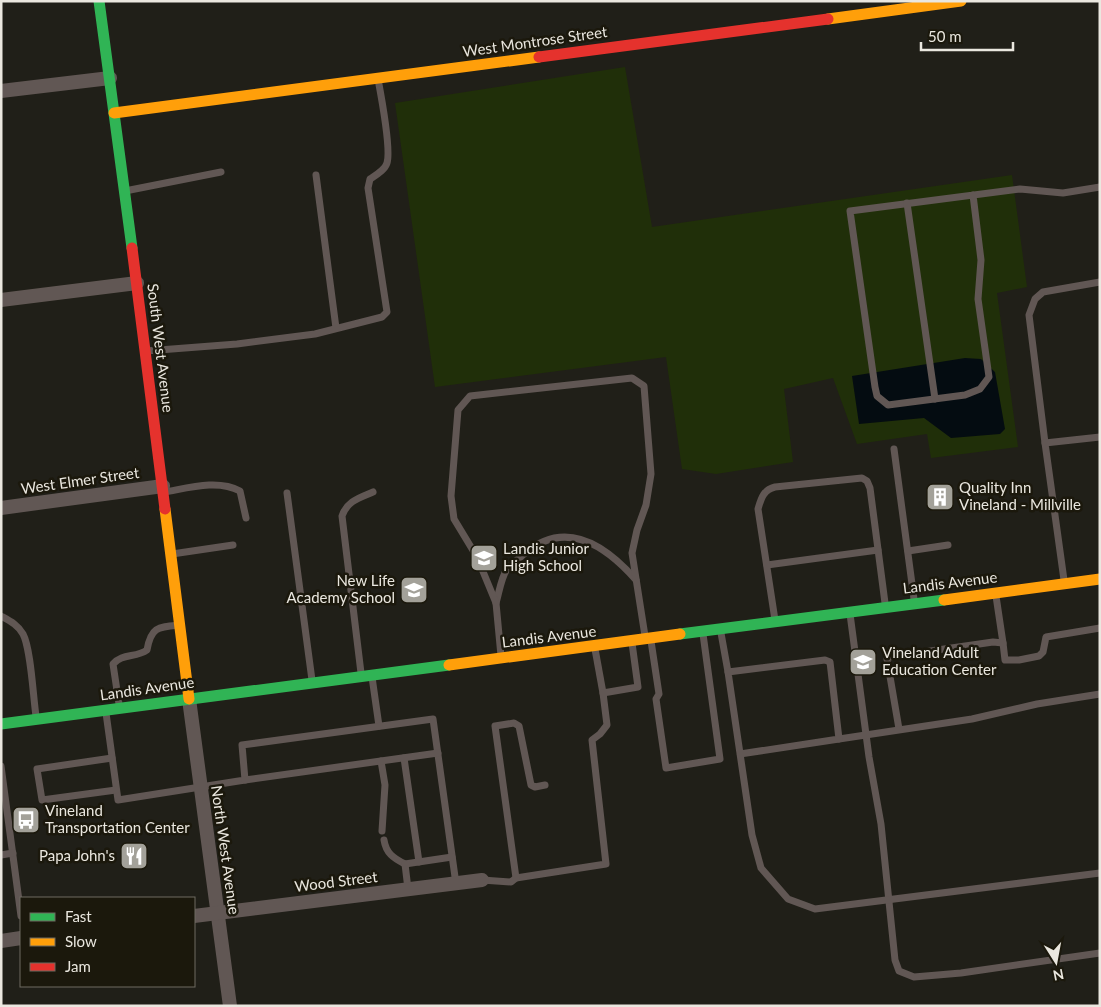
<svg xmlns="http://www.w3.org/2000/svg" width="1101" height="1007" viewBox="0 0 1101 1007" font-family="Lato,sans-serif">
<rect width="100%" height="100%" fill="#201f18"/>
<path fill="#202f09" d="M625,67l27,160 360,-52 15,112 -30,6 21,154 -87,11 -4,-24 -70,10 -24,-66 -49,11 9,73 -77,12 -34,-5 -16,-112 -231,30 -40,-284z"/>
<path fill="#040c11" d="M965,358l16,1 14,13 10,57 -5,5 -49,4 -27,-20 -65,6 -7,-48z"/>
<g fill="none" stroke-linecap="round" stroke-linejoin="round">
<g stroke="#615754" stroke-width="7">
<path d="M316,175l20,153"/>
<path d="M125,191l96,-19"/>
<path d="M973,195l8,65 -3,39 11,78 -9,12 -15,6 -77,10 -11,-9 -2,-9 -25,-176 170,-22 43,4 37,-6"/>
<path d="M907,203l28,196"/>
<path d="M146,351l91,-7 78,-10 67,-17 5,-5 -19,-124 2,-9c6,-4 15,-9 17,-16 4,-13 -6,-68 -9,-84"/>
<path d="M1045,443l-16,-128 6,-16 8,-7 57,-10"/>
<path d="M894,449l20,150"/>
<path d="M165,492c23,-4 53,-13 75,-1l6,27"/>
<path d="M287,493l25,187"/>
<path d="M908,551l40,-6"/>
<path d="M172,554l61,-9"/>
<path d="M767,565l111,-15"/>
<path d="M1064,580l-19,-137 55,-6"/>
<path d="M996,596l7,47"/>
<path d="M496,603c3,-10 5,-25 11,-34 4,-5 12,-10 17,-15 42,-36 82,-8 112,26"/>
<path d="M850,614l19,143 12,67 14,136 4,11 15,6 47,-4 139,-20"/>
<path d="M1,616c9,5 17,9 22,18 8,15 10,62 13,82"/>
<path d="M775,620l-17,-111c3,-10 5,-19 17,-22l87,-9 5,3 3,7 15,115"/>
<path d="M721,633l7,39"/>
<path d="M651,641l8,53 -3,5 10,69 54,-9 -17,-125"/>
<path d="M595,649l8,44"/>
<path d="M501,656l-5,-53 -19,-46 -23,-38 -3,-23 7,-86 12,-14 162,-18 12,8 7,88 -5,31 -9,25 -5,23 13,83"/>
<path d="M361,673l-19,-157c5,-15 17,-18 31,-24"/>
<path d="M372,677l7,49"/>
<path d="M119,704l-6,-40c9,-11 23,-6 34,-14 4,-23 11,-23 32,-25"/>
<path d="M106,713l12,87 127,-20 -3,-35 191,-26 23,165"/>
<path d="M899,729l-12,-70 2,-2 104,-15 10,1 2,17h14l20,-4 4,-4 3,-15 54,-9"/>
<path d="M839,739l133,-20 65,-15 63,-10"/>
<path d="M740,754l99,-15 -9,-77 -5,-2 -97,12 24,163 9,33 27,31 27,10 285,-36"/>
<path d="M112,758l-75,11 5,31 74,-10"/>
<path d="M404,758l15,104"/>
<path d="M381,761l4,24 -3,46"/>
<path d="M1,766l20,150"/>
<path d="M245,780l193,-27"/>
<path d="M384,840c2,13 9,18 21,24"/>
<path d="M1,855l12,-2"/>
<path d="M516,878l90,-14 -14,-124 8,-6 7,-9 -4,-32 35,-6 -6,-44"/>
<path d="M482,880l29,2 5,-4 -21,-152 19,-3 5,3 12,59 4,2 10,-2"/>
<path d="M408,889l-3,-25 47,-7"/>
</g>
<g stroke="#615754" stroke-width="14">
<path d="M1,91l109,-13"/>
<path d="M1,300l136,-17"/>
<path d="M1,508l162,-22"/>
<path d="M189,699l41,307"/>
<path d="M194,916l288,-36"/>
<path d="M1,941l20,-3"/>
</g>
<g stroke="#30b455" stroke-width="11">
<path d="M99,1l33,247"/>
<path d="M680,634l264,-34"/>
<path d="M1,724l448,-59"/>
</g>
<g stroke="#ff9f0a" stroke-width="11">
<path d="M828,19l133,-18"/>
<path d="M114,113l425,-56"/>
<path d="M165,509l24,190"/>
<path d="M944,600l156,-21"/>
<path d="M449,665l231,-31"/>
</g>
<g stroke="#e5322d" stroke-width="11">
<path d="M539,57l289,-38"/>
<path d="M132,248l33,261"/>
</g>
</g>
<defs>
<symbol id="building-square" viewBox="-11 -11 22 22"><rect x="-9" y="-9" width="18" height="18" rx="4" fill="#a3a199" stroke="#1b180c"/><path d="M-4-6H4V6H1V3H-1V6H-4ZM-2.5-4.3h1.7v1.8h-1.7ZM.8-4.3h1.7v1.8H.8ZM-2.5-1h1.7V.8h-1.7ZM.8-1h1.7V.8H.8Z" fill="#fff"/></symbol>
<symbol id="school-square" viewBox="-11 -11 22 22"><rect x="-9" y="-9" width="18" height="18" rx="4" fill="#a3a199" stroke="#1b180c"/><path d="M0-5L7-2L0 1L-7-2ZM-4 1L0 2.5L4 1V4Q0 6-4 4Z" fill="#fff"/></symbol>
<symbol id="bus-square" viewBox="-11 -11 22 22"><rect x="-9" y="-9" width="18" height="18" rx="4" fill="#a3a199" stroke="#1b180c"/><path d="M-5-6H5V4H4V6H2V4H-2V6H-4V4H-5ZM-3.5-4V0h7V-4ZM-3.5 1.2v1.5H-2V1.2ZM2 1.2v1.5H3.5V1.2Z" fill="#fff"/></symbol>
<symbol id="restaurant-square" viewBox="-11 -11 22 22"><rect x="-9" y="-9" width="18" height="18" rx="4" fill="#a3a199" stroke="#1b180c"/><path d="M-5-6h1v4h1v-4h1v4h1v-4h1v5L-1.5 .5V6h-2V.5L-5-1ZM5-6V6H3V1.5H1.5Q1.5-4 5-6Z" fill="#fff"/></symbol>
</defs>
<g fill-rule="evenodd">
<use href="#building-square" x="924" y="481" width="32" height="32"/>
<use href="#school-square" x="468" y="542" width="32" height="32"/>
<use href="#school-square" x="398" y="574" width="32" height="32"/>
<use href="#school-square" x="847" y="646" width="32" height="32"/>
<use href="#bus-square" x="10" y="804" width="32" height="32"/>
<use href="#restaurant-square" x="118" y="840" width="32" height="32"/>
</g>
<g text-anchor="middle" stroke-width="5" stroke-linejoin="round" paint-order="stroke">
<g font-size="15" fill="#eae7df" stroke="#1b180c">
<text transform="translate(535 42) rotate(-8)" y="5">West Montrose Street</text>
<text transform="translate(160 348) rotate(83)" y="5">South West Avenue</text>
<text transform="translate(80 481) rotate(-8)" y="5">West Elmer Street</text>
<text transform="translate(950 583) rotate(-7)" y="5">Landis Avenue</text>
<text transform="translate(549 637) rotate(-7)" y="5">Landis Avenue</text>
<text transform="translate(147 689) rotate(-8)" y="5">Landis Avenue</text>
<text transform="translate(225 850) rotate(82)" y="5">North West Avenue</text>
<text transform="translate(336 882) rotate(-7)" y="5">Wood Street</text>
</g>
<g font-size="15" fill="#eae7df" stroke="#1b180c" text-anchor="start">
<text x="959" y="493">Quality Inn<tspan x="959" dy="17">Vineland - Millville</tspan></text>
<text x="503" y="554">Landis Junior<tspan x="503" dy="17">High School</tspan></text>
<text x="395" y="586" text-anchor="end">New Life<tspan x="395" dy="17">Academy School</tspan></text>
<text x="882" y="658">Vineland Adult<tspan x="882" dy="17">Education Center</tspan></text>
<text x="45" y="816">Vineland<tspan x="45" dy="17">Transportation Center</tspan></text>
<text x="115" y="861" text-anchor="end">Papa John's</text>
</g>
</g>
<rect width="1101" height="1007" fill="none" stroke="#eae7df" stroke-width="5"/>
<rect x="20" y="897" width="175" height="90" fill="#1b180c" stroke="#6e6b60"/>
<rect x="30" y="913" width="25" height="8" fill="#30b455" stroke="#6e6b60"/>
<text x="65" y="922" font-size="15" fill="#eae7df">Fast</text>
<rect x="30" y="938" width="25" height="8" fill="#ff9f0a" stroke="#6e6b60"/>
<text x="65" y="947" font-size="15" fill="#eae7df">Slow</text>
<rect x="30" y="963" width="25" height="8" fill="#e5322d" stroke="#6e6b60"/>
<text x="65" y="972" font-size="15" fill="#eae7df">Jam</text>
<g transform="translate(1056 962) rotate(169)" stroke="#1b180c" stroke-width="4" paint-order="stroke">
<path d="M0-4L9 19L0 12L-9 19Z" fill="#eae7df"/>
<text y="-8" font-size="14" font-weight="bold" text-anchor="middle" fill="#eae7df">N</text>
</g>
<path d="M921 42v8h92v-8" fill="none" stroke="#eae7df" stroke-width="2.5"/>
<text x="928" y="42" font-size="15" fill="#eae7df" stroke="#1b180c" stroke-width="4" paint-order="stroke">50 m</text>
</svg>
